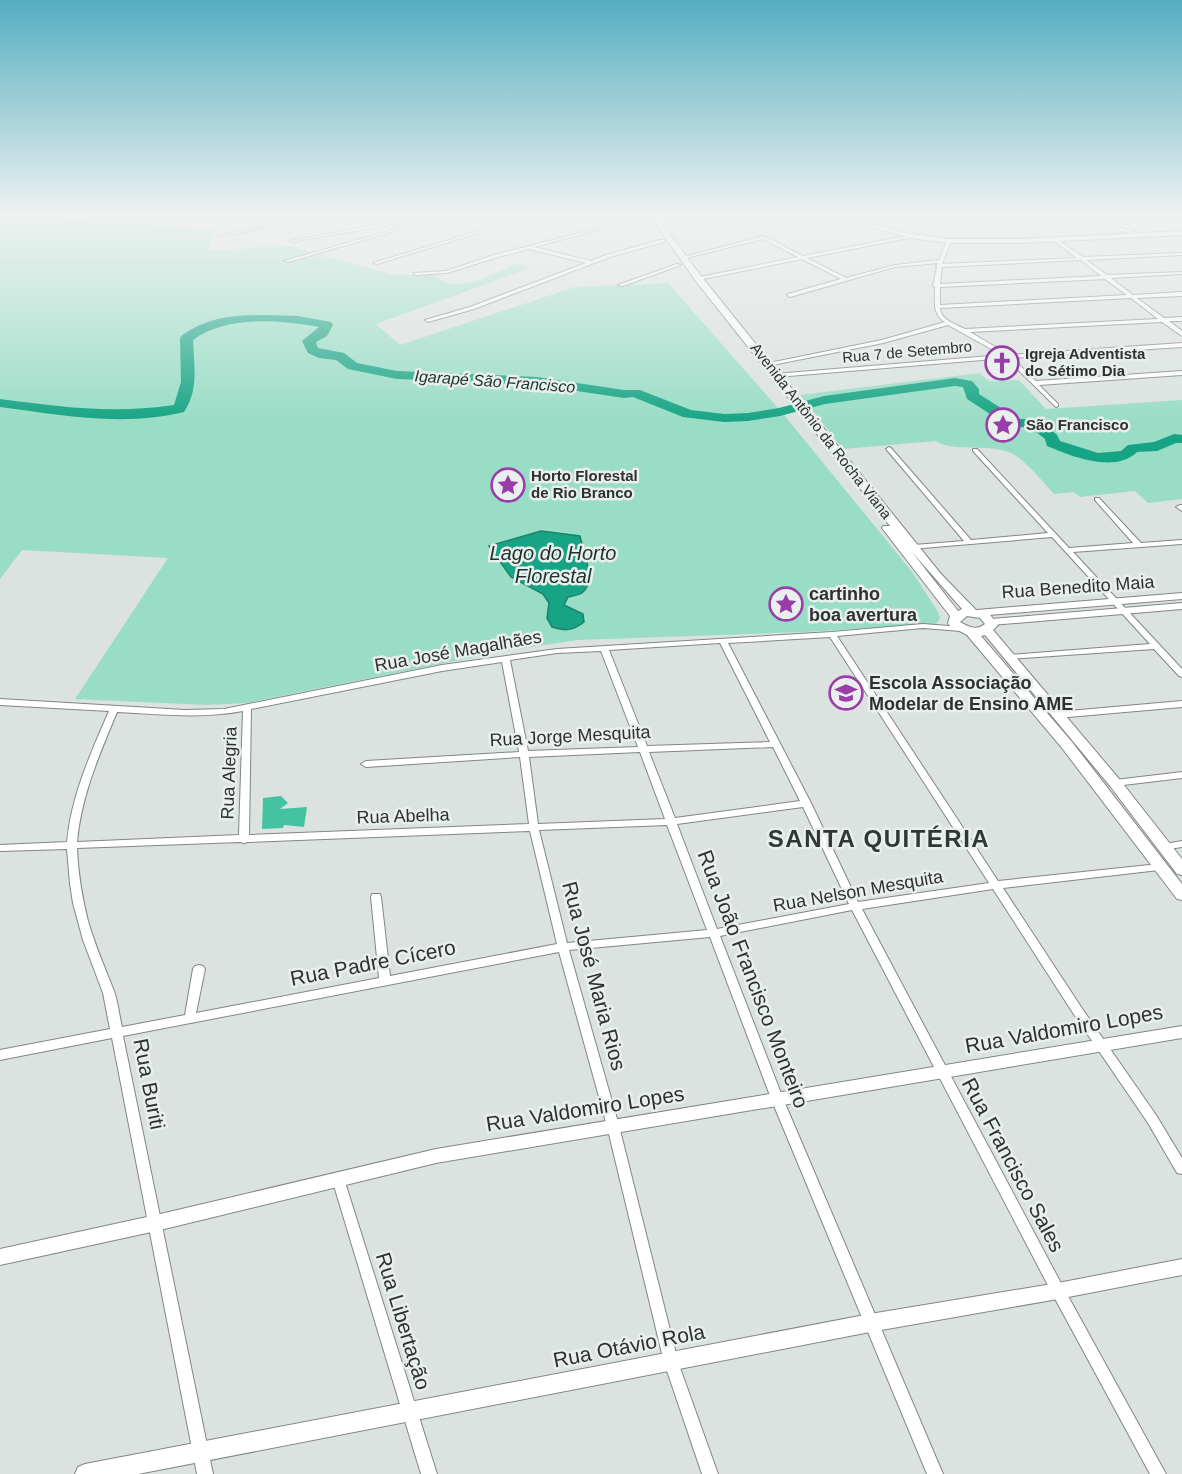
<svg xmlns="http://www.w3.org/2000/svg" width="1182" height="1474" viewBox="0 0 1182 1474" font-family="Arial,sans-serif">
<rect width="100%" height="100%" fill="#dbe2df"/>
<g fill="#99ddc6">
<path d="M0,217h58l155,12 -3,21 79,-4 105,29h40c23,22 59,-2 84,-12l12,5 -154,56 24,21 175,-58 93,-4 116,132 129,158 25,39 2,6 -4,6 -132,8 -227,8 -83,13 -247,50 -40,2 -132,-6 93,-141 -146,-8 -22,29z"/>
<path d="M979,373l10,8 30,-1 27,29 136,-9v99l-34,4 -13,-12 -55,6 -6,-5 -20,2c-11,-12 -27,-32 -41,-40 -19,-11 -64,-2 -77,-13l-93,8 -43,-54z"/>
</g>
<path fill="#16a484" stroke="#1d826b" stroke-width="1.5" d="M541,531l39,5c3,15 17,45 2,57 -3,2 -10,3 -14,4l-4,8 19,9 1,8c-11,9 -19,9 -32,5l-5,-9 2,-15 -6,-9 -32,-17 -22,-31z"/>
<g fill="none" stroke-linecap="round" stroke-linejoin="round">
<path fill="#16a484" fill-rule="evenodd" d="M266,315l32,1 33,6 2,3 -6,11 -11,6 2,6 26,5 13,10 40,8 140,6 87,13h16l51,20 33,4 24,-1 31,-5 45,-12 131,-18 17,3 7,8v5l39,25h20l19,16 3,6 38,12 23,-2 7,-6 26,-3 20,-8 8,1v8h-6l-19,8 -20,1c-22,22 -66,4 -90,-6l-2,-7 -15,-12h-20l-43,-28 -4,-12 -8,-1 -130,18 -45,12 -32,5 -24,1 -41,-5 -50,-20 -9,1 -87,-13 -140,-6 -49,-10 -12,-9 -17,-2 -11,-5 -6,-12 17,-14c-39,-7 -93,-12 -126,13 1,26 6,49 -9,72 -61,15 -123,3 -184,-5v-8c62,8 111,15 174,6l7,-23 -1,-43 1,-3c27,-19 53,-21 85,-21z"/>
</g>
<path fill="#45c3a1" d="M281,796l7,7 -8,6 27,-2 -3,20 -20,-2 -1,3 -21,1 1,-31z"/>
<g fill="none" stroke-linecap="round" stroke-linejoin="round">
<defs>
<g id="minor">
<path d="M101,217h9l-41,7 -2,-1z"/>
<path d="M213,217h9l-23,4 -2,-1z"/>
<path d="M320,217h8l-108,19 -2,-1z"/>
<path d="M437,217h6l-155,45 -4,-1z"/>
<path d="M525,217h6l-154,47 -4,-1z"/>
<path d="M641,217h6l-113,30 57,14 15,-6 54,-15h4v2l-54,15 -136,52 -46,13 -3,-2 45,-13 116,-44 -57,-14 -31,8 -51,16 -31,2 -2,-1v-1l32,-2 48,-16z"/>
<path d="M1065,217h6l65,15 5,4 -2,1 -5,-3z"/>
<path d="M1109,217h5l20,12 -4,1z"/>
<path d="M397,221l2,2 -107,19 -2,-1z"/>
<path d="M911,235l2,2 -106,21 39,20 49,-13 44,-5 8,-19 2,-1 2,1 -9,23 135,-6 -24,-18v-1l2,-1 28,19 99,-4v2l-96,5 21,15 75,-3v2l-71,4 22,17 49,-3v4l-45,2 27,20 18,-1v4h-13l13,10v5l-20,-14 -192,10 39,23 173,-12v4l-170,11 24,23 146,-10v4l-143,10 19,19v2l-2,1 -50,-49 -229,19 -3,-2 1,-1 227,-19 -54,-30 -65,18 -116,23 -1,-1 3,-2 113,-23 63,-18c-13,-7 -10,-22 -10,-35l-2,-1 4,-19 -1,-1 2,-3 -43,4 -105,30 -3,-2 1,-1 53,-15 -39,-20 -104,21 -3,-2 103,-21 -35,-18 -81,20 -2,-1 84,-22 39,20zM1081,260l20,16 -161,8 2,-17zM1105,279l22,16 -187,10v-18zM1131,298l27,21 -193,10c-10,-5 -24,-9 -25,-21z"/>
<path d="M677,264l4,1 -58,21 -5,-1z"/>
<path d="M889,447l2,1 80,92 77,-7 -75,-82v-2h4l92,99 64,-5 -38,-43v-2h4l42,45 41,-3v4l-109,8 109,117v8l-3,-1 -25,-27 -147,10 -1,-2 1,-2h3l140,-11 -98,-107 -141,12 -1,-2 4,-2 50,-4 -77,-91 -1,-1z"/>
<path d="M1180,505h2v6l-6,-4z"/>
<path d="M923,624l38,3 4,2 -4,2 -38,-3 -86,8 161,245 161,-17 4,1 1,2 -1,2 -4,1 -156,18 78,119 75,108 26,43v16l-5,-1 -29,-50 -75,-110 -80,-124 -131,20 201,378 103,187h-16l-97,-179 -201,-385 -132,26 64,165 159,373h-16l-155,-373 -62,-164 -141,13 50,176 59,236 40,112h-16l-38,-112 -57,-236 -48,-174 -436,84 90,438h-16l-85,-436 -112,22v-10l110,-21 -7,-36 -20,-53 -10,-37 -3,-19 -3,-35 -67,2v-6l67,-3c4,-46 24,-89 42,-131l-109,-6v-6l185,11 39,-1 218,-44 115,-16 275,-17zM830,637l159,246 -131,19 -47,-99 -83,-160zM720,643l50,99 -123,4 -38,-96zM601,651l37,96 -110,4 -18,-91 47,-7zM502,662l17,90 -153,9 -5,3 5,3 154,-10 9,67 -280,11 2,-126 191,-38zM243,711l-4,124 -162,7c4,-46 23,-89 40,-130 42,2 84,7 126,-1zM773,747l27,54 -125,17 -26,-66zM640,752l25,67 -127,5 -9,-67zM803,807l46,97 -132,25 -40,-105zM667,825l40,105 -140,13 -28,-113zM530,831l27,113 -167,32 -9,-79 -1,-3h-8l-1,3 8,81 -183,35 9,-44 -2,-3 -4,-1 -4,1 -2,3 -8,46 -63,12c-3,-12 -4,-25 -8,-36 -9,-23 -19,-46 -26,-70 -6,-24 -10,-48 -11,-73l163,-6 4,1 4,-1z"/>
<path d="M1182,701v6l-125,11 -4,-3 4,-3z"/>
<path d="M1182,772v6l-67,8 -5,-3 5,-3z"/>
<path d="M1182,841v6l-19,3 -4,-1 -1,-2 1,-2z"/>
<path d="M338,1174l5,1 1,4 93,295h-16l-89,-295 1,-4z"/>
</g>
<g id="tertiary">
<path d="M836,217h9l66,17 38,5h71l162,-8v4l-162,8h-71l-38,-5z"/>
<path d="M1182,593v6l-205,17 -5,-3 5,-3z"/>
<path d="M1182,603v6l-191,16 -5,-3 5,-3z"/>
<path d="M1182,1026v12l-746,125 -280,68 -156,34v-16l156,-34 280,-66z"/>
<path d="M1182,1259v16l-124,24 -188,33 -732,142h-63l3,-7 7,-3 785,-150 188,-31z"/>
</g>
<path id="secondary" d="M651,217h6l44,59 240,298 35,36 12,2 10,13 -5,5 127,150 62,79v16l-5,-1 -67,-88 -125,-151 -4,1 91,106 110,142v16l-5,-1 -115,-151 -95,-113 -17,-9 -2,-3 2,-7 -68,-88 1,-2h7l-195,-246zM912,552l50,57 -4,2zM967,616l13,2 5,6c-9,7 -16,3 -25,-2z"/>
</defs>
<use href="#minor" stroke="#808784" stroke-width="2"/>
<use href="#tertiary" stroke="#808784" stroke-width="2"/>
<use href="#secondary" stroke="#808784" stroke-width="2"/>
<use href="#minor" fill="#fff" fill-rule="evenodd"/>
<use href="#tertiary" fill="#fff" fill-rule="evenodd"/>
<use href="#secondary" fill="#fff" fill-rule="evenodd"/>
</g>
<linearGradient id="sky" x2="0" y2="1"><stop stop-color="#54aec0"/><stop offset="0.51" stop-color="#eff2f1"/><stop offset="1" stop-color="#eff2f1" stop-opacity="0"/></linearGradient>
<rect width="1182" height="423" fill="url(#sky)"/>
<defs>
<symbol id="church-ring" viewBox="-11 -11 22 22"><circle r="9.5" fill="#e8efed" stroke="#993ea9" stroke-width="1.5"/><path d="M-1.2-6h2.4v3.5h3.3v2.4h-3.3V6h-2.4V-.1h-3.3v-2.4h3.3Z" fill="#993ea9"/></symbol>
<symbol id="sight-ring" viewBox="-11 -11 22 22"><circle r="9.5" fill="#e8efed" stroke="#993ea9" stroke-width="1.5"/><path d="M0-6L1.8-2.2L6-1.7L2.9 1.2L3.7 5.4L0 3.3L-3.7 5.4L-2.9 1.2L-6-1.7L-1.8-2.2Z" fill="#993ea9"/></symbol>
<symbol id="school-ring" viewBox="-11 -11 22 22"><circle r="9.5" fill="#e8efed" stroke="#993ea9" stroke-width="1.5"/><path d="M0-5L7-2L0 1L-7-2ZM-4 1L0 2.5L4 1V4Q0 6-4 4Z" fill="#993ea9"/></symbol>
</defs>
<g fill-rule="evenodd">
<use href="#church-ring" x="983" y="344" width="38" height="38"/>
<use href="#sight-ring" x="984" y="406" width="38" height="38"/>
<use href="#sight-ring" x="489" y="466" width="38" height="38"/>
<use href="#sight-ring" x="767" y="585" width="38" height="38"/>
<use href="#school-ring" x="827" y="674" width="38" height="38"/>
</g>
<g text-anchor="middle" stroke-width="5" stroke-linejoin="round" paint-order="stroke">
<g font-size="15" fill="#2e3130" stroke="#e8efed">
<text transform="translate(907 352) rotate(-5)" y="5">Rua 7 de Setembro</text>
<text transform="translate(821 431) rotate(52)" y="5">Avenida Antônio da Rocha Viana</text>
</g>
<g font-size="15" font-weight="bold" fill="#2e3130" stroke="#e8efed" text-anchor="start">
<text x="1025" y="359">Igreja Adventista<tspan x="1025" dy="17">do Sétimo Dia</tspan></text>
<text x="1026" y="430">São Francisco</text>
<text x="531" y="481">Horto Florestal<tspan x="531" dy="17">de Rio Branco</tspan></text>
</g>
<g font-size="16" font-style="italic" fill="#1d322b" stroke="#e8efed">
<text transform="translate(495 381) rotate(4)" y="6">Igarapé São Francisco</text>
</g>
<g font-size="18" fill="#2e3130" stroke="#e8efed">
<text transform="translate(1078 587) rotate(-4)" y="6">Rua Benedito Maia</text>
<text transform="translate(458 651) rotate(-10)" y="6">Rua José Magalhães</text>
<text transform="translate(570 736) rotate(-3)" y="6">Rua Jorge Mesquita</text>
<text transform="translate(229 773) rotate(-88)" y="6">Rua Alegria</text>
<text transform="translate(403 816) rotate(-2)" y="6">Rua Abelha</text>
<text transform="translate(858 891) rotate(-10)" y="6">Rua Nelson Mesquita</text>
</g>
<g font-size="18" font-weight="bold" fill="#2e3130" stroke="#e8efed" text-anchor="start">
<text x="809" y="600">cartinho<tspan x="809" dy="21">boa avertura</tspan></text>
<text x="869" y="689">Escola Associação<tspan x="869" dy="21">Modelar de Ensino AME</tspan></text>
</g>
<g font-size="20" font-style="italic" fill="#1d322b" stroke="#e8efed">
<text x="553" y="560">Lago do Horto<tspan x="553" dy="23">Florestal</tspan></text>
</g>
<g font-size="21" fill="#2e3130" stroke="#e8efed">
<text transform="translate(373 963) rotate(-11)" y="7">Rua Padre Cícero</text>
<text transform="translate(594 976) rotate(75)" y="7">Rua José Maria Rios</text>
<text transform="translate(753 979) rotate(69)" y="7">Rua João Francisco Monteiro</text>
<text transform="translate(1064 1029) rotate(-10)" y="7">Rua Valdomiro Lopes</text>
<text transform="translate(149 1084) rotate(79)" y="7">Rua Buriti</text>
<text transform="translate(585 1109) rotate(-9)" y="7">Rua Valdomiro Lopes</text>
<text transform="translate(1013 1165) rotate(62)" y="7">Rua Francisco Sales</text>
<text transform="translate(403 1321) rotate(73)" y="7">Rua Libertação</text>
<text transform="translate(629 1346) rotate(-11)" y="7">Rua Otávio Rola</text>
</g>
<g font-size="24" font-weight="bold" letter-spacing="1.5" fill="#313735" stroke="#e8efed">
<text x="879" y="847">SANTA QUITÉRIA</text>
</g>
</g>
</svg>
